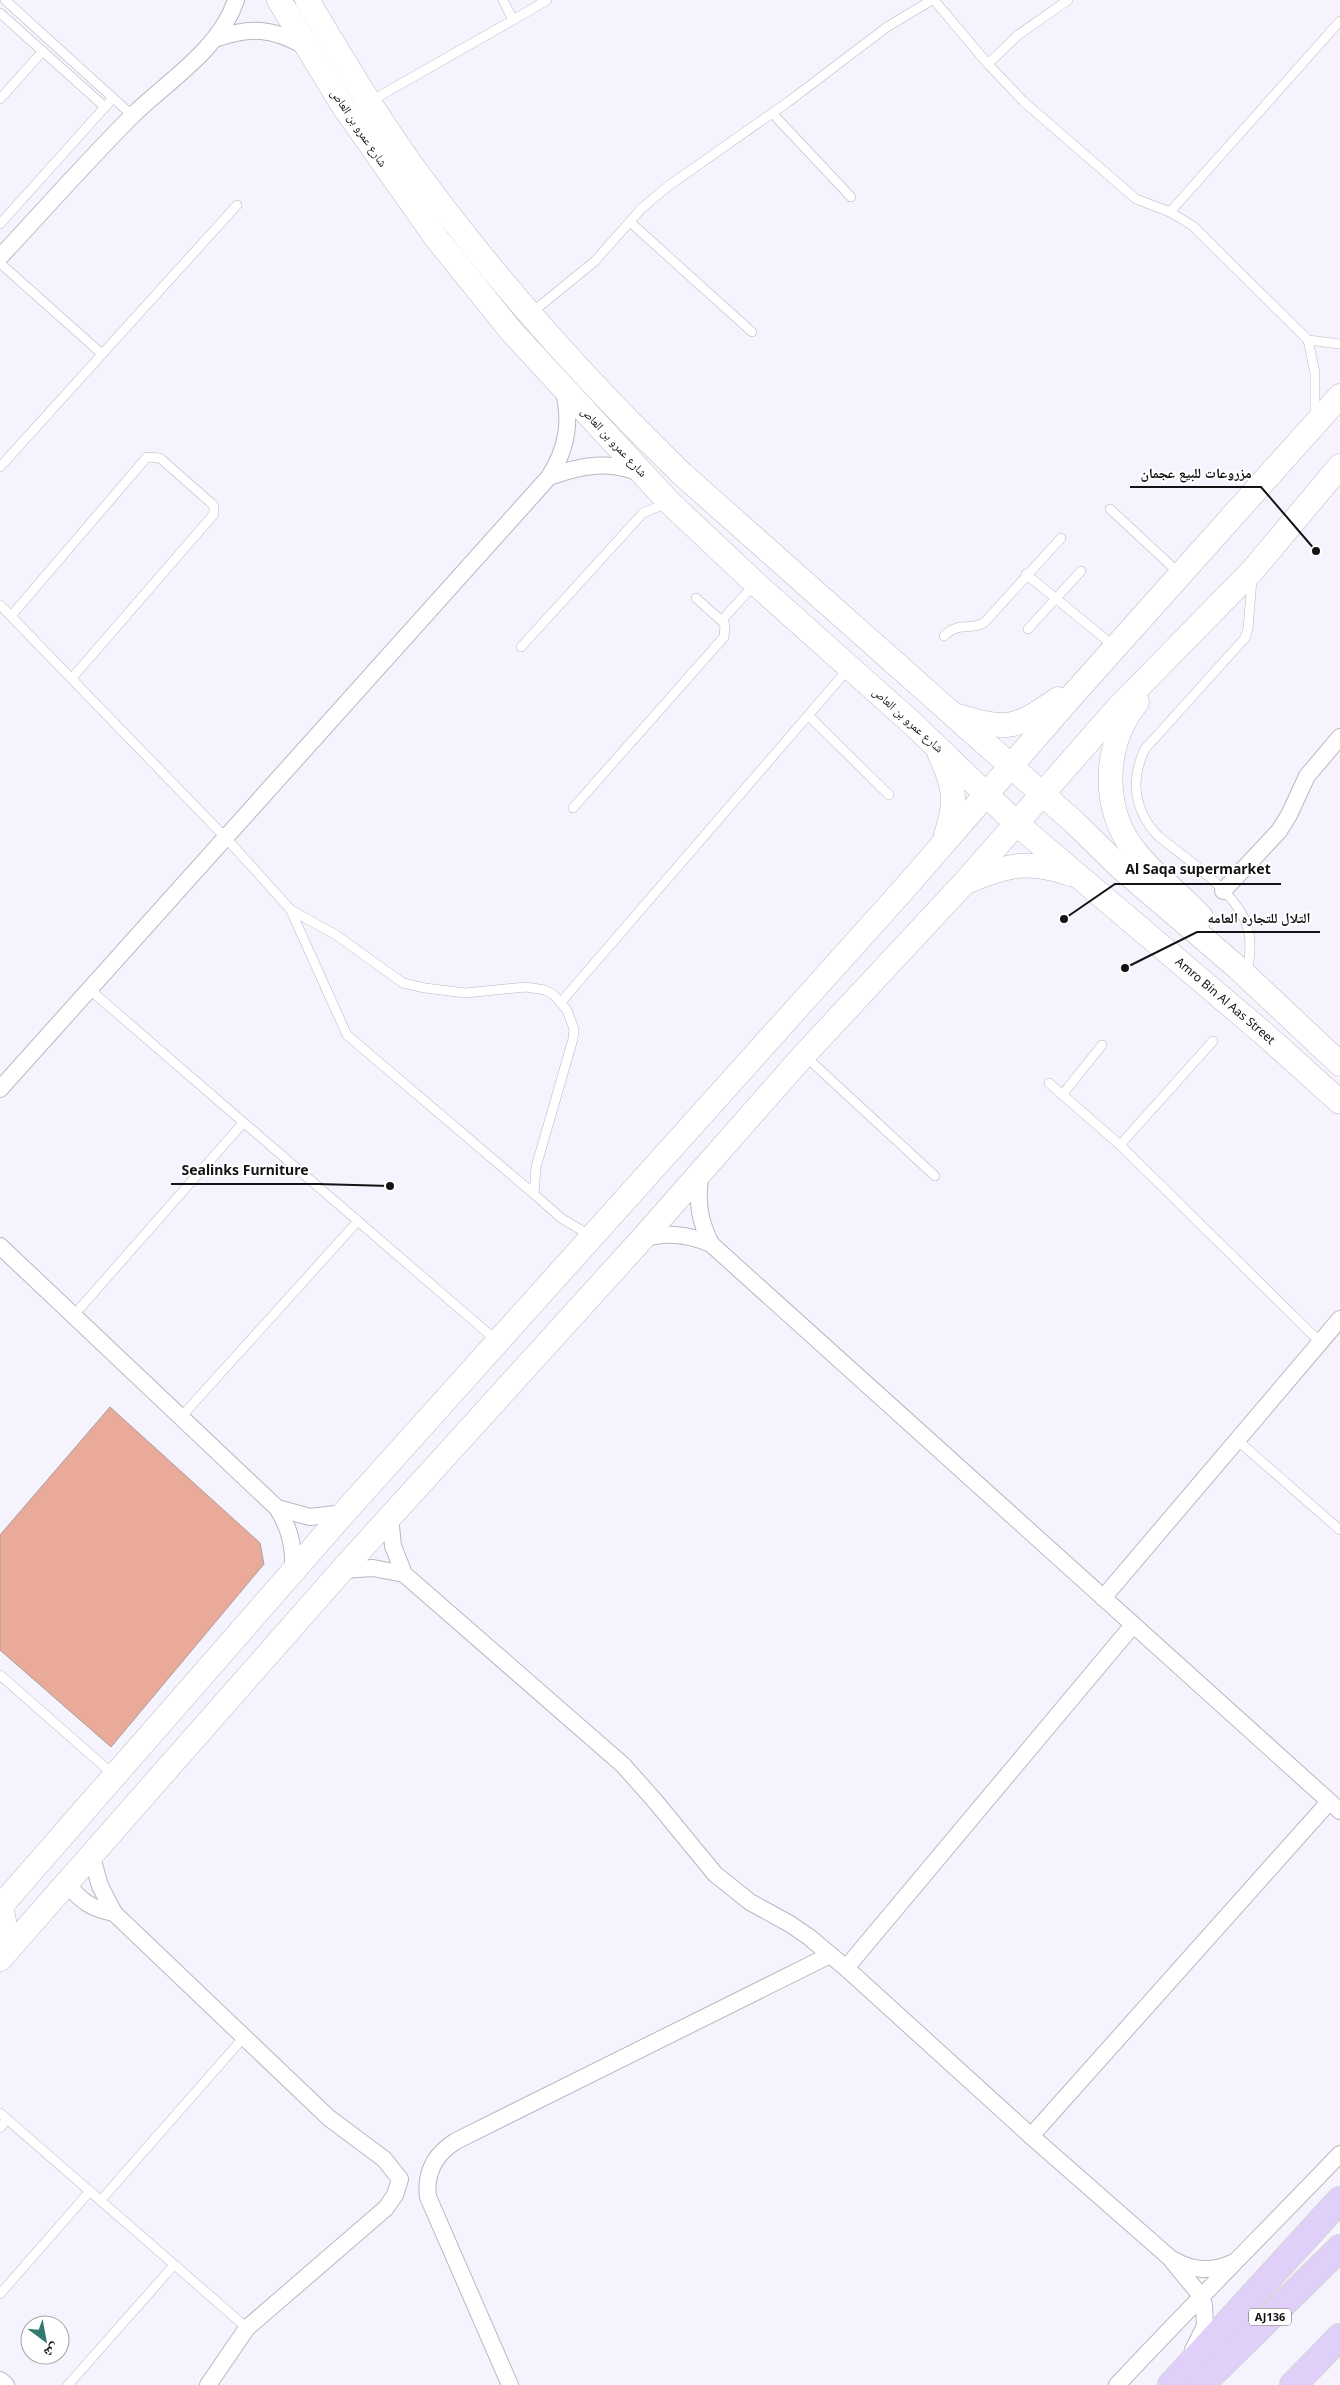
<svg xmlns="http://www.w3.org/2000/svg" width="1340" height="2385" viewBox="0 0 1340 2385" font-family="'Noto Sans','Noto Naskh Arabic',sans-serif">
<rect width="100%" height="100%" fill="#f5f4fe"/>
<path fill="#eaaa9a" stroke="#ab9f9d" d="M110,1407l150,136 4,21 -153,183 -111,-97v-115z"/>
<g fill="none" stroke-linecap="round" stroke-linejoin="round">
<defs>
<g id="service">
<path d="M5,0l128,116"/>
<path d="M503,0l10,20 34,-20"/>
<path d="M934,0l54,64 35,37 113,98 34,13 23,14 115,114 7,33v44"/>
<path d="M0,13l105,94"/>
<path d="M988,64l30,-29 50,-35"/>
<path d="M0,99l43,-48"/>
<path d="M369,102l144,-82"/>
<path d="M772,113l79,84"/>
<path d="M1170,212l170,-191"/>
<path d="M630,222l122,110"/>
<path d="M0,224l113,-126"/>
<path d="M0,263l102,91"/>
<path d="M530,314l65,-53 46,-52 26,-22 121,-85 99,-75 45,-27"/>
<path d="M1308,340l32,4"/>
<path d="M0,467l237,-262"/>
<path d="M1110,509l70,65"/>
<path d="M1026,574l89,73"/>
<path d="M0,605l225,232 66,73 45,25 67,48 22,5 40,5 61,-6 19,3 9,5 13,15 7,19 -1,10 -37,128 -2,27 27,24 30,18"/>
<path d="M11,616l136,-159 13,1 51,45 3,3v8l-142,164"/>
<path d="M722,620l32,-35"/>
<path d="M1028,629l53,-58"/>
<path d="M944,636c15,-15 23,-5 40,-13l77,-85"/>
<path d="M521,647l122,-134 24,-10"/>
<path d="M809,716l80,79"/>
<path d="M573,808l151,-171 1,-13 -29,-26"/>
<path d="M291,911l56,124 187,159"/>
<path d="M1248,972c1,-14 4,-29 0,-43 -9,-36 -62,-70 -90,-93 -24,-26 -28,-56 -13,-87l100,-111 3,-9 4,-50"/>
<path d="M89,989l408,352"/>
<path d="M561,1002l288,-334"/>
<path d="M804,1055l131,121"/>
<path d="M1049,1083l71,62 200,197"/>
<path d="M1062,1095l40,-50"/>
<path d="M1120,1145l93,-104"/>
<path d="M73,1316l170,-193"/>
<path d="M181,1417l177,-196"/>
<path d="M1237,1440l103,90"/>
<path d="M0,1675l115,101"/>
<path d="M0,2113l247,215"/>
<path d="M0,2128l7,-9"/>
<path d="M101,2200l143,-163"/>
<path d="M0,2294l90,-103"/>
<path d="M68,2385l106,-120"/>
</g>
<g id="minor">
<path d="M215,39c35,-13 58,-11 91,8"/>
<path d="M0,257c44,-47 87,-96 133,-142 36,-35 87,-66 103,-115"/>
<path d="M549,477c30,-11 62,-18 92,-3"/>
<path d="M1223,891l56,-60 10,-16 18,-39 33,-39"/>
<path d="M0,1089l549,-612c18,-28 23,-56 14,-88"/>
<path d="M701,1172c-5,27 -2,48 10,72"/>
<path d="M642,1239c25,-7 45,-5 69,5l629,567"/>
<path d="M0,1246l277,262c13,20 17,39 16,62"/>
<path d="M277,1508l33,9 34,-4"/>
<path d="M390,1517l3,29 11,28 219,191 32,36 60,73 35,28 40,22 19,13 37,31 185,168 138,121 32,39 3,9 1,21 -12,24"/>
<path d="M342,1570l31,-2 31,6"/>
<path d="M1103,1598l237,-279"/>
<path d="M92,1857l8,29 14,27 215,205 55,41 16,20 -5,16 -9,13 -139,120 -39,57"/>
<path d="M68,1884c13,18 25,25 46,29"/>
<path d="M846,1968l287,-343"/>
<path d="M1031,2136l298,-334"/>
<path d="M1174,2260c18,11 39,12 58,3"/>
<path d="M0,2380l6,5"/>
<path d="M510,2385l-82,-188c-3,-25 7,-43 28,-56l374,-186"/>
<path d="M1117,2385c73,-78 149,-154 223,-231"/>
</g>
<g id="secondary">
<path id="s1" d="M279,0l63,104 95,135 75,93 157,170 86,81 158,141 104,100 245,208 78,70"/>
<path d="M307,0c33,55 66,111 103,163 81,112 173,215 272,311l393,349 46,45 117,100 102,96"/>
<path d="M1137,702c-35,44 -36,110 1,153 19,23 43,40 63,62"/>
<path d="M958,716c50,15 57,13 100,-17"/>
<path d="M940,755c15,31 17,47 6,80"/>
<path d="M969,881c40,-17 60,-21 102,-7"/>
<path d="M0,1907l344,-394 560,-624 166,-191 270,-302"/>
<path d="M0,1937l4,-16 -3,-15"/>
<path d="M0,1959l342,-389 300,-331 162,-184 161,-173 152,-173 136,-139 87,-104"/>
</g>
<g id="primary">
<path d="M1171,2385l169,-185"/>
<path d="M1201,2385l139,-137"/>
<path d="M1293,2385l47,-48"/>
</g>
</defs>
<use href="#service" stroke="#b9b8c1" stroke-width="10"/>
<use href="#minor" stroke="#b9b8c1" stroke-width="18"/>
<use href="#secondary" stroke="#b9b8c1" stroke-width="25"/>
<use href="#primary" stroke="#d5d5d5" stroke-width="28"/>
<use href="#service" stroke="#fff" stroke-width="9"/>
<use href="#minor" stroke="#fff" stroke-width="16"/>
<use href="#secondary" stroke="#fff" stroke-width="24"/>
<use href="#primary" stroke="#e0cff9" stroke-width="26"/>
</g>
<g text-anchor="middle" stroke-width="4" stroke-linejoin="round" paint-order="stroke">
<rect fill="#fff" stroke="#5a5a5c" stroke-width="1" x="1249" y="2308.5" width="42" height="17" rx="4"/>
<g font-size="11" font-weight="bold" fill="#131316">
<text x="1270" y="2321">AJ136</text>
</g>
<g font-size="12" fill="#131316" stroke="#fff">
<text transform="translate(359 128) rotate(56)" y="4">شارع عمرو بن العاص</text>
<text transform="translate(614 442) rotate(47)" y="4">شارع عمرو بن العاص</text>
<text transform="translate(908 720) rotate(42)" y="4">شارع عمرو بن العاص</text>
<text dy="4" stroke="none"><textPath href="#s1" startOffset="1385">Amro Bin Al Aas Street</textPath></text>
</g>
</g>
<path fill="none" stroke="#131316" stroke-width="2" d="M1316 551L1261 487H1130M1064 919L1115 884H1281M1125 968L1197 932H1320M390 1186L318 1184H171"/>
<g fill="#131316" stroke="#fff" stroke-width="2">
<circle cx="1316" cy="551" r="5"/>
<circle cx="1064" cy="919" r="5"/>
<circle cx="1125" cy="968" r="5"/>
<circle cx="390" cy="1186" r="5"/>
</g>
<g font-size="14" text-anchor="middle" font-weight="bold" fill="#131316" stroke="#fff" stroke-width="4" stroke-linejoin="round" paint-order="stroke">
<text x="1196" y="478">مزروعات للبيع عجمان</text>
<text x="1198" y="874">Al Saqa supermarket</text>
<text x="1259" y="923">التلال للتجاره العامه</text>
<text x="245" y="1175">Sealinks Furniture</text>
</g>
<g transform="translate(45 2340) rotate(148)"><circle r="24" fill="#ffffff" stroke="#a1a1a2"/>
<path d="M0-4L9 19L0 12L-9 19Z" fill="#337970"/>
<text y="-8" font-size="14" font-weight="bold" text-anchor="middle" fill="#131316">ش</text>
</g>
</svg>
